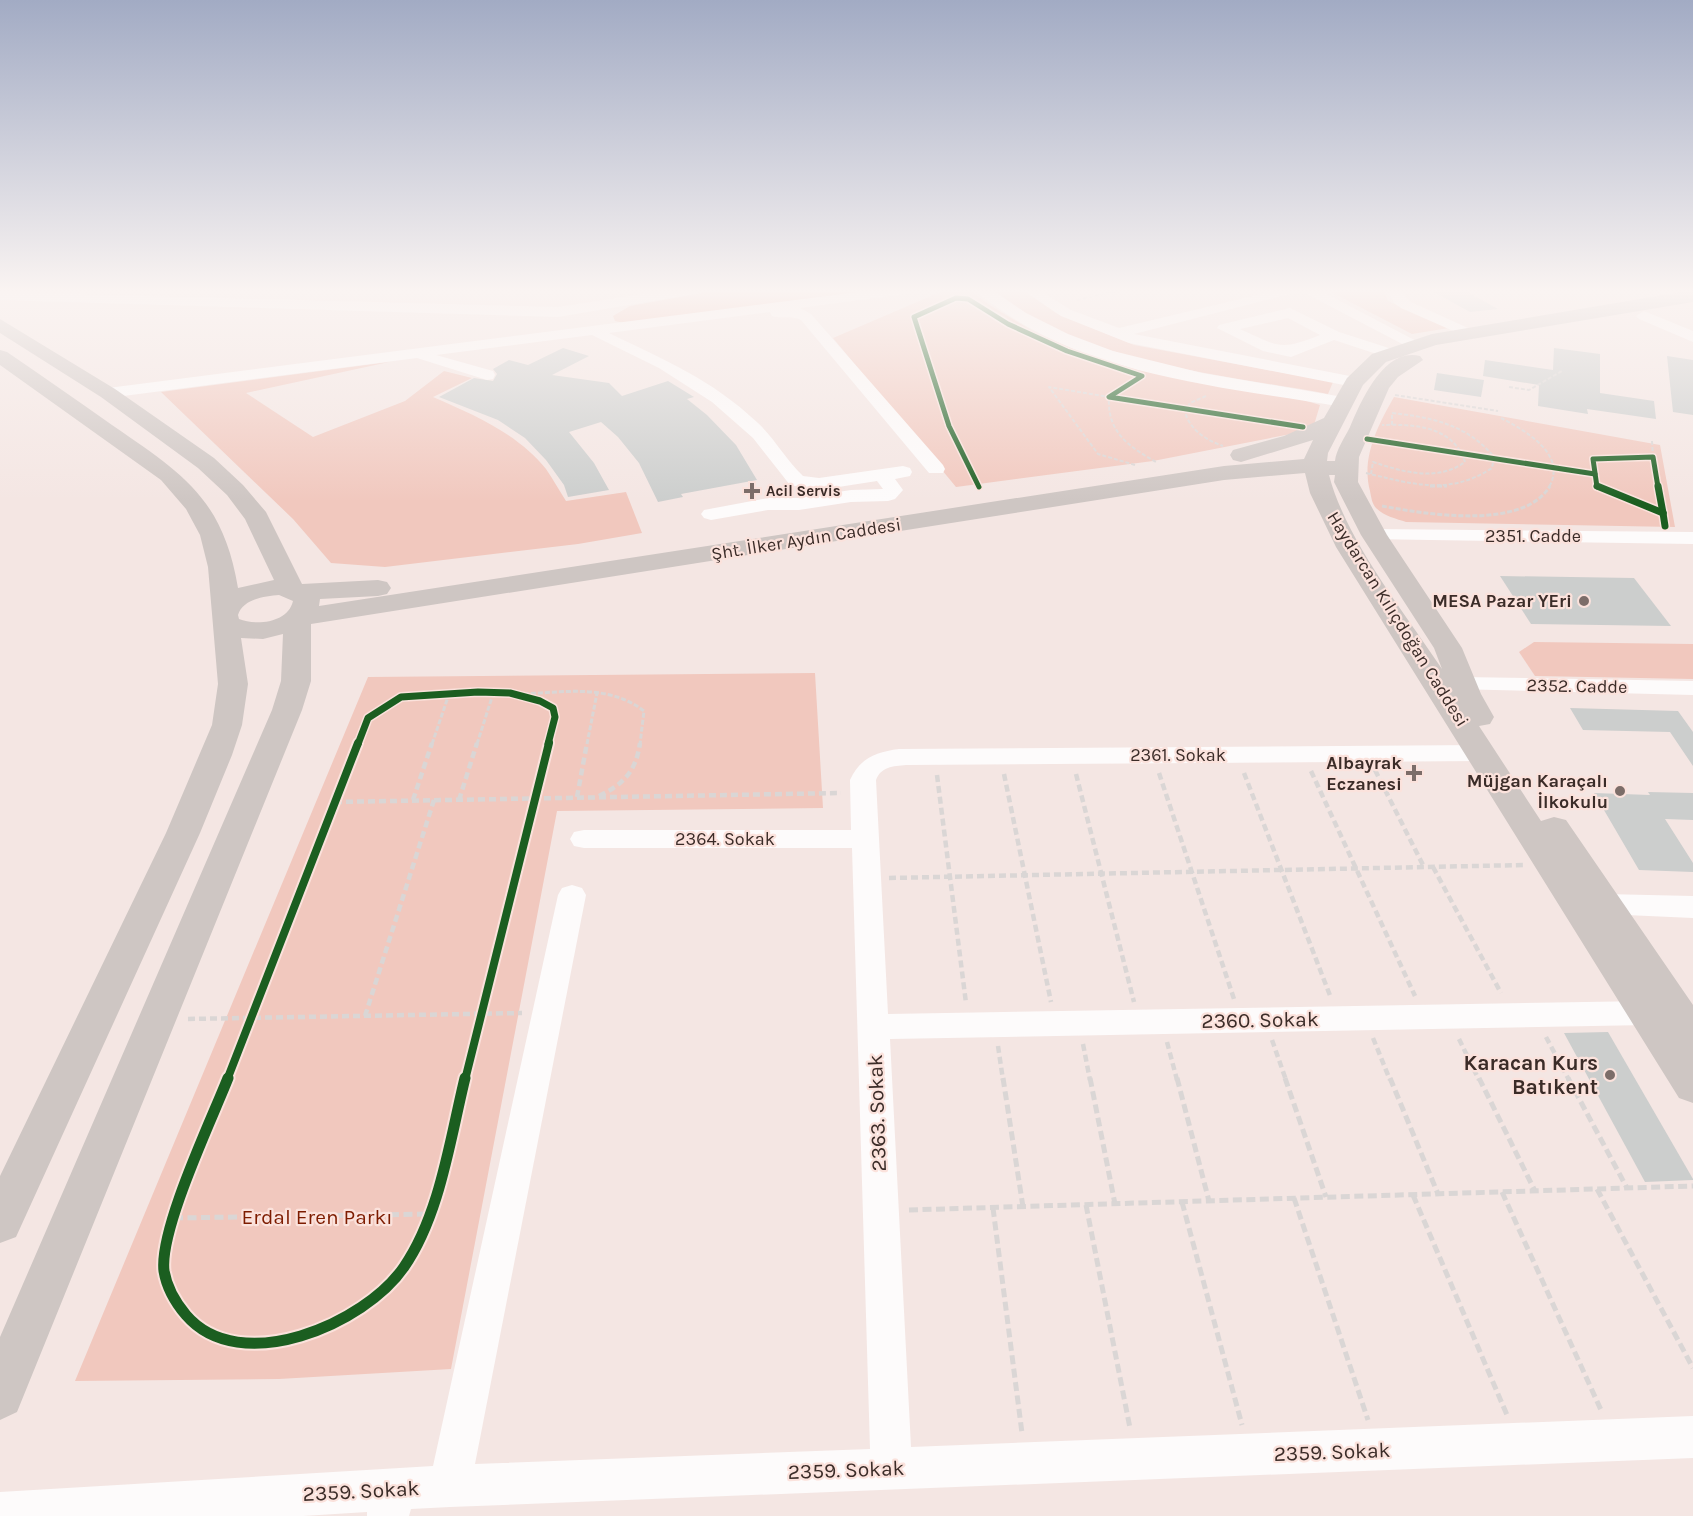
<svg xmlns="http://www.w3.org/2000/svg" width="1693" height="1516" viewBox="0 0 1693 1516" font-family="Karla,sans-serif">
<rect width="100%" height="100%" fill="#f4e6e3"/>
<g fill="#f1c8be">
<path d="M945,290h25l18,14 46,28 45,19 74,21 140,25 27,8 -6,20 -11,2 -7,6 -143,28 -197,26 -123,-149z"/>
<path d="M993,290h30l33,23 78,32 199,37 -5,12c-112,-21 -245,-30 -335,-104z"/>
<path d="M1327,290h57l4,11 61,27 -37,6z"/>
<path d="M389,362l-143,31 67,44 92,-36 39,-30 28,7 -39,19c41,18 84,36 113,72 7,10 13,21 20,32l60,-9 16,41 -64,11 -193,23 -54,-4 -38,-44 -132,-127z"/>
<path d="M1394,397l266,48 15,82 -269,-5c-9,-3 -22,-6 -30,-14 -4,-4 -5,-12 -6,-17 -9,-33 8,-66 24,-94z"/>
<path d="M1534,642l159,2v35l-158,-3 -16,-24z"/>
<path d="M815,673l8,135 -266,3 -106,558 -172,10 -204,2 293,-704z"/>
</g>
<path fill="#eebaad" d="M719,290h162l-257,33 -9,-2 -2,-5 17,-10z"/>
<g fill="#cccecd">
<path d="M1430,290h34l34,19 -28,3z"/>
<path d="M563,348l26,8 -37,19 57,8 13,13 46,-15 26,16 -7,2 20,16 29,30 21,35 -76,14 2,3 -25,5 -19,-39 -21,-26 -17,-15 -32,10 25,31 15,27 -41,7 -4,-12 -18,-25 -21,-22 -27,-18 -59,-23 35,-19 19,3 4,-7 -4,-5 16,-9 19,5z"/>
<path d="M1554,348l46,6v39l54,8 2,18 -69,-10 1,5 -50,-8 1,-21 -56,-9 2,-16 68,10z"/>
<path d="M1667,356l26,4v55l-20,-3z"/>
<path d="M1437,373l47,7 -3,17 -47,-7z"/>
<path d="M1500,576l134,2 37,48 -140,-2z"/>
<path d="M1570,708l108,3 15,21v34l-23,-34 -87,-2z"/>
<path d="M1648,792l45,1v27l-28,-1 28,44v9l-54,-2 -45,-77 56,2z"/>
<path d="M1608,1032l85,147v1l-48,2 -81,-149z"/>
</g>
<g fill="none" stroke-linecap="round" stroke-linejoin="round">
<g stroke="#dad6d5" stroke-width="2" stroke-dasharray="4 2" stroke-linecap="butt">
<path d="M1077,300l44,-10"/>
<path d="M1509,387l20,3 33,-19"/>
<path d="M1395,395l103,16"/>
<path d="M1206,396l-16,7 -5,9c5,18 21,28 38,34"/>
<path d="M1501,418c23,12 67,36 48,69"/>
<path d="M1652,441l1,16"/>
<path d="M1135,465l-37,-11 -49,-67 60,10c-2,35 19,49 47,65"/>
<path d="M1366,473c46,11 83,23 126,-5l2,-11c-26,-32 -63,-40 -102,-44v12"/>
<path d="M1371,474l2,-12c30,10 64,20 92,0 -12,-36 -50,-38 -83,-37"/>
</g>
<g stroke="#dad6d5" stroke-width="3" stroke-dasharray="5 2" stroke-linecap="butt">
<path d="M1430,486h17"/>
<path d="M1382,506c43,8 141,25 168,-20"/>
<path d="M524,694c41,-2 85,-10 120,17l-4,33"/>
<path d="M432,744l17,-50"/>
<path d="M477,744l16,-50"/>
<path d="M587,744l10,-51"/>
</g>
<g stroke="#dad6d5" stroke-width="4.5" stroke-dasharray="7 4" stroke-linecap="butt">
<path d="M1375,770l49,97"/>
<path d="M1311,771l104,225"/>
<path d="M1159,773l75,226"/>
<path d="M1244,773l87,225"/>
<path d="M1004,774l47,228"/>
<path d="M1076,774l58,228"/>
<path d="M937,775l29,228"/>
<path d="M599,796c25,-12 37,-25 41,-53"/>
<path d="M577,797l10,-54"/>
<path d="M413,800l19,-57"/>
<path d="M459,800l18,-57"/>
<path d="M335,802l506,-9"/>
<path d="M1433,867l68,126"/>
<path d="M889,878l635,-13"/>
<path d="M365,1016l69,-216"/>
<path d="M188,1019l334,-6"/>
<path d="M1546,1037l23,43"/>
<path d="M1373,1038l17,42"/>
<path d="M1459,1039l20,41"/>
<path d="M1272,1040l14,40"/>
<path d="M1167,1042l10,38"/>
<path d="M1083,1044l7,36"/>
<path d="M998,1046l5,34"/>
</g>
<g stroke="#dad6d5" stroke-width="5" stroke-dasharray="9 4.5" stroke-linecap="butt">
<path d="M1003,1078l20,129"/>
<path d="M1090,1078l25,126"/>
<path d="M1177,1078l32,123"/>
<path d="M1285,1078l41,119"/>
<path d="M1390,1078l48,116"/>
<path d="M1479,1078l56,113"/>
<path d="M1568,1078l59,110"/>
<path d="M1597,1189l96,179"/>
<path d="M1502,1192l99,218"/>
<path d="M1413,1195l94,220"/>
<path d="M1294,1198l74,222"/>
<path d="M1182,1202l60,223"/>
<path d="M1086,1205l44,223"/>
<path d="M993,1208l29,225"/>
<path d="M909,1210l784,-24"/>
<path d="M174,1218l257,-4"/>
</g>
<g fill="#fdfbfb" fill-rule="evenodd">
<path d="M669,290h32l-7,4 -136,23 -558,-17v-8l558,15z"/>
<path d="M874,290h38l-7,4 -105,14 11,6 132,151 2,4 -2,4h-14l-128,-153c-10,-5 -19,-1 -29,-4l-2,-4 -161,21c57,28 101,45 149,90 17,16 28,37 45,53l16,2 84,-12 7,2 2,4 -2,4 -15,3 8,11 -8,9 -7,2 -37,1 -52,8h-31l-57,10 -7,-2 -3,-4 3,-4 64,-12h31l52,-8 32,-1 -6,-8 -58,9 -29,-5 -37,-47 -41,-36 -53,-34 -67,-33 -156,20 57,16 2,4 -2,4 -6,1 -70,-22 -309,40 -9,-5 9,-5z"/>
<path d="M976,290h16l34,23 42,21 45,17 89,22 141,24 9,5 -9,5c-112,-19 -248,-30 -342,-97 -8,-6 -19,-12 -25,-20z"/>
<path d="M1023,290h16l32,20 48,18 159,-38h41l103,54 -2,3h-12l-107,-56 -167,43 226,44 2,4 -2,4 -6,1 -225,-44 -68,-27z"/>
<path d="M1388,290h14l4,8 5,4 70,32 -8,5 -6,-2 -66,-29 -7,-5z"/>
<path d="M1290,308l49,24 56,18 2,3 -8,5 -55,-18 -43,17 -28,-6 -46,-23 2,-3zM1288,318l32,17c-41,16 -40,12 -80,-6z"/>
<path d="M1644,311l49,20v11l-54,-23 -3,-3z"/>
<path d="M1374,529l319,3v12l-326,-5 -3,-4 3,-4z"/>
<path d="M1461,677l232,4v14l-240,-6 -4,-5 4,-5z"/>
<path d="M1480,745l9,2 4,6 -4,6 -9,2 -574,4c-13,1 -25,2 -30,15l12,234 759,-13 11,3 5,9 -5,9 -11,3 -757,14 21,408 782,-31v42l-1243,49 -39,2 -2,7h-42v-4l-64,4h-303v-24l433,-26 125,-571 4,-7 10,-3 10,3 4,7 -111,569 395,-15 -18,-601h-268l-10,-2 -4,-7 4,-7 10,-2h267l-1,-50c10,-22 26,-28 49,-31z"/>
<path d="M1604,894l89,2v22l-89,-4 -10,-3 -4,-7 4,-7z"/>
</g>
<path fill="#cec6c3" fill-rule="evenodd" d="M1693,290v12l-257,43 -50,17 -23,23 -35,68 -1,8h8c1,-11 10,-24 15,-34 11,-26 34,-80 70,-71l3,4 -25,17 -9,11 -30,69 -1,25 29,53 75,113 19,46 13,23 -4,7 -11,2 62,95 13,-4 12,3 127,185v98l-14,-5 -343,-551 -26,-54 -5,-20 -81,7 -913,144v57l-9,29 -285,702 -17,8v-83l272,-627 9,-29 2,-47 -20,5 -22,-1 7,46 -6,41 -10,30 -32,78 -184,404 -16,6v-67l166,-343 46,-108 6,-41 -10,-117 -8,-32 -14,-26 -25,-29 -161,-115v-15l7,2c35,24 70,48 105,73 70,48 111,73 126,163l36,-8 -29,-61 -18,-24 -29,-27 -97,-71 -101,-64v-14l115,70 99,69 29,27 23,27 36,72 76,-4 9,2 4,6 -4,6 -9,2 -58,3 -1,7 905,-140 80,-7 9,-19 -72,22 -8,-2 -3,-5 3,-5 51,-14 40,-18 23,-40 25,-24 60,-20zM1329,475h6l-1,7 27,53 73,113 8,21c-38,-57 -96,-129 -113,-194zM279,595l14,6c-5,22 -37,25 -54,18l-1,-4c5,-16 27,-19 41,-20z"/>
<defs>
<g id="cycleway-far3">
<path d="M1367,439l228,35"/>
<path d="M979,487l-30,-61 -35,-109 42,-19 12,1 40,25 59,27 75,25 -33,21 194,30"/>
<path d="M1597,487l-4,-28 60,-2 5,30"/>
</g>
<g id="cycleway-far2">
<path d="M1597,486l66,27"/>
<path d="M1658,486l5,27"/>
<path d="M1663,513l2,13"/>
<path d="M358,744l10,-26 33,-21 77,-5 32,1 30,8 13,7 2,9 -7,27"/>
</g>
<g id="cycleway-far1">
<path d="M227,1080l131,-337"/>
<path d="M465,1080l84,-337"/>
</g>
<path id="cycleway" d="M228,1078c-17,43 -69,152 -64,193 3,18 11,31 22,44 54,63 179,9 218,-48 36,-52 46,-128 61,-189"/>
</defs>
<use href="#cycleway-far3" stroke="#fbe2dc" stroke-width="8"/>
<use href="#cycleway-far2" stroke="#fbe2dc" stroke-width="10"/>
<use href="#cycleway-far1" stroke="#fbe2dc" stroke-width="12"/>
<use href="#cycleway" stroke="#fbe2dc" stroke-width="15"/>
<use href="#cycleway-far3" stroke="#1b5e20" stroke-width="5"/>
<use href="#cycleway-far2" stroke="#1b5e20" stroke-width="7"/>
<use href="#cycleway-far1" stroke="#1b5e20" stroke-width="8"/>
<use href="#cycleway" stroke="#1b5e20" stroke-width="11"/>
</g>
<linearGradient id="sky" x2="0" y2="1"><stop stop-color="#a2abc4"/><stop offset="0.58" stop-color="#faf4f2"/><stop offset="1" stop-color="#faf4f2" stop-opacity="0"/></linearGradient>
<rect width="1693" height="502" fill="url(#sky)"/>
<g fill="#7c6d69" stroke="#fbe2dc" stroke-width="2">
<path d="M749 482h6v6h6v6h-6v6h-6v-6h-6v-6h6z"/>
<circle cx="1584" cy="601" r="6"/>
<path d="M1411 764h6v6h6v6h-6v6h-6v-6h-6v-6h6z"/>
<circle cx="1620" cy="791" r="6"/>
<circle cx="1610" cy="1075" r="6"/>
</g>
<g text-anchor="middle" stroke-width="4.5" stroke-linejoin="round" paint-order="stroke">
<g font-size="15" font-weight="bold" fill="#3b2c28" stroke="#fbe2dc" text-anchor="start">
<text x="766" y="496">Acil Servis</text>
</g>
<g font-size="18" fill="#3b2c28" stroke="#fbe2dc">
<text x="1533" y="542">2351. Cadde</text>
<text transform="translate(806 539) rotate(-9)" y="6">Şht. İlker Aydın Caddesi</text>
<text transform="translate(1398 619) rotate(58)" y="6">Haydarcan Kılıçdoğan Caddesi</text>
<text transform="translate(1577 686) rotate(1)" y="6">2352. Cadde</text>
<text x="1178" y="761">2361. Sokak</text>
<text x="725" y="845">2364. Sokak</text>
</g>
<g font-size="18" font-weight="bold" fill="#3b2c28" stroke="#fbe2dc" text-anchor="end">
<text x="1572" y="607">MESA Pazar YEri</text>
<text x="1402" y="769">Albayrak<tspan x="1402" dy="21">Eczanesi</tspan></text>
<text x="1608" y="787">Müjgan Karaçalı<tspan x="1608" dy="21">İlkokulu</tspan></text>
</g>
<g font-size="21" fill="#3b2c28" stroke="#fbe2dc">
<text transform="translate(1260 1020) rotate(-1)" y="7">2360. Sokak</text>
<text transform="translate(877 1113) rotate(-92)" y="7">2363. Sokak</text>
<text transform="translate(1332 1452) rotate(-2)" y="7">2359. Sokak</text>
<text transform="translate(846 1470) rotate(-2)" y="7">2359. Sokak</text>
<text transform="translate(361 1491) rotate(-3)" y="7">2359. Sokak</text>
</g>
<g font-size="21" font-weight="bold" fill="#3b2c28" stroke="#fbe2dc" text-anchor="end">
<text x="1598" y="1070">Karacan Kurs<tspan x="1598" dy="24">Batıkent</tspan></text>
</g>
<g font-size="21" fill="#7d1c00" stroke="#fbe2dc">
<text x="317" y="1224">Erdal Eren Parkı</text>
</g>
</g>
</svg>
